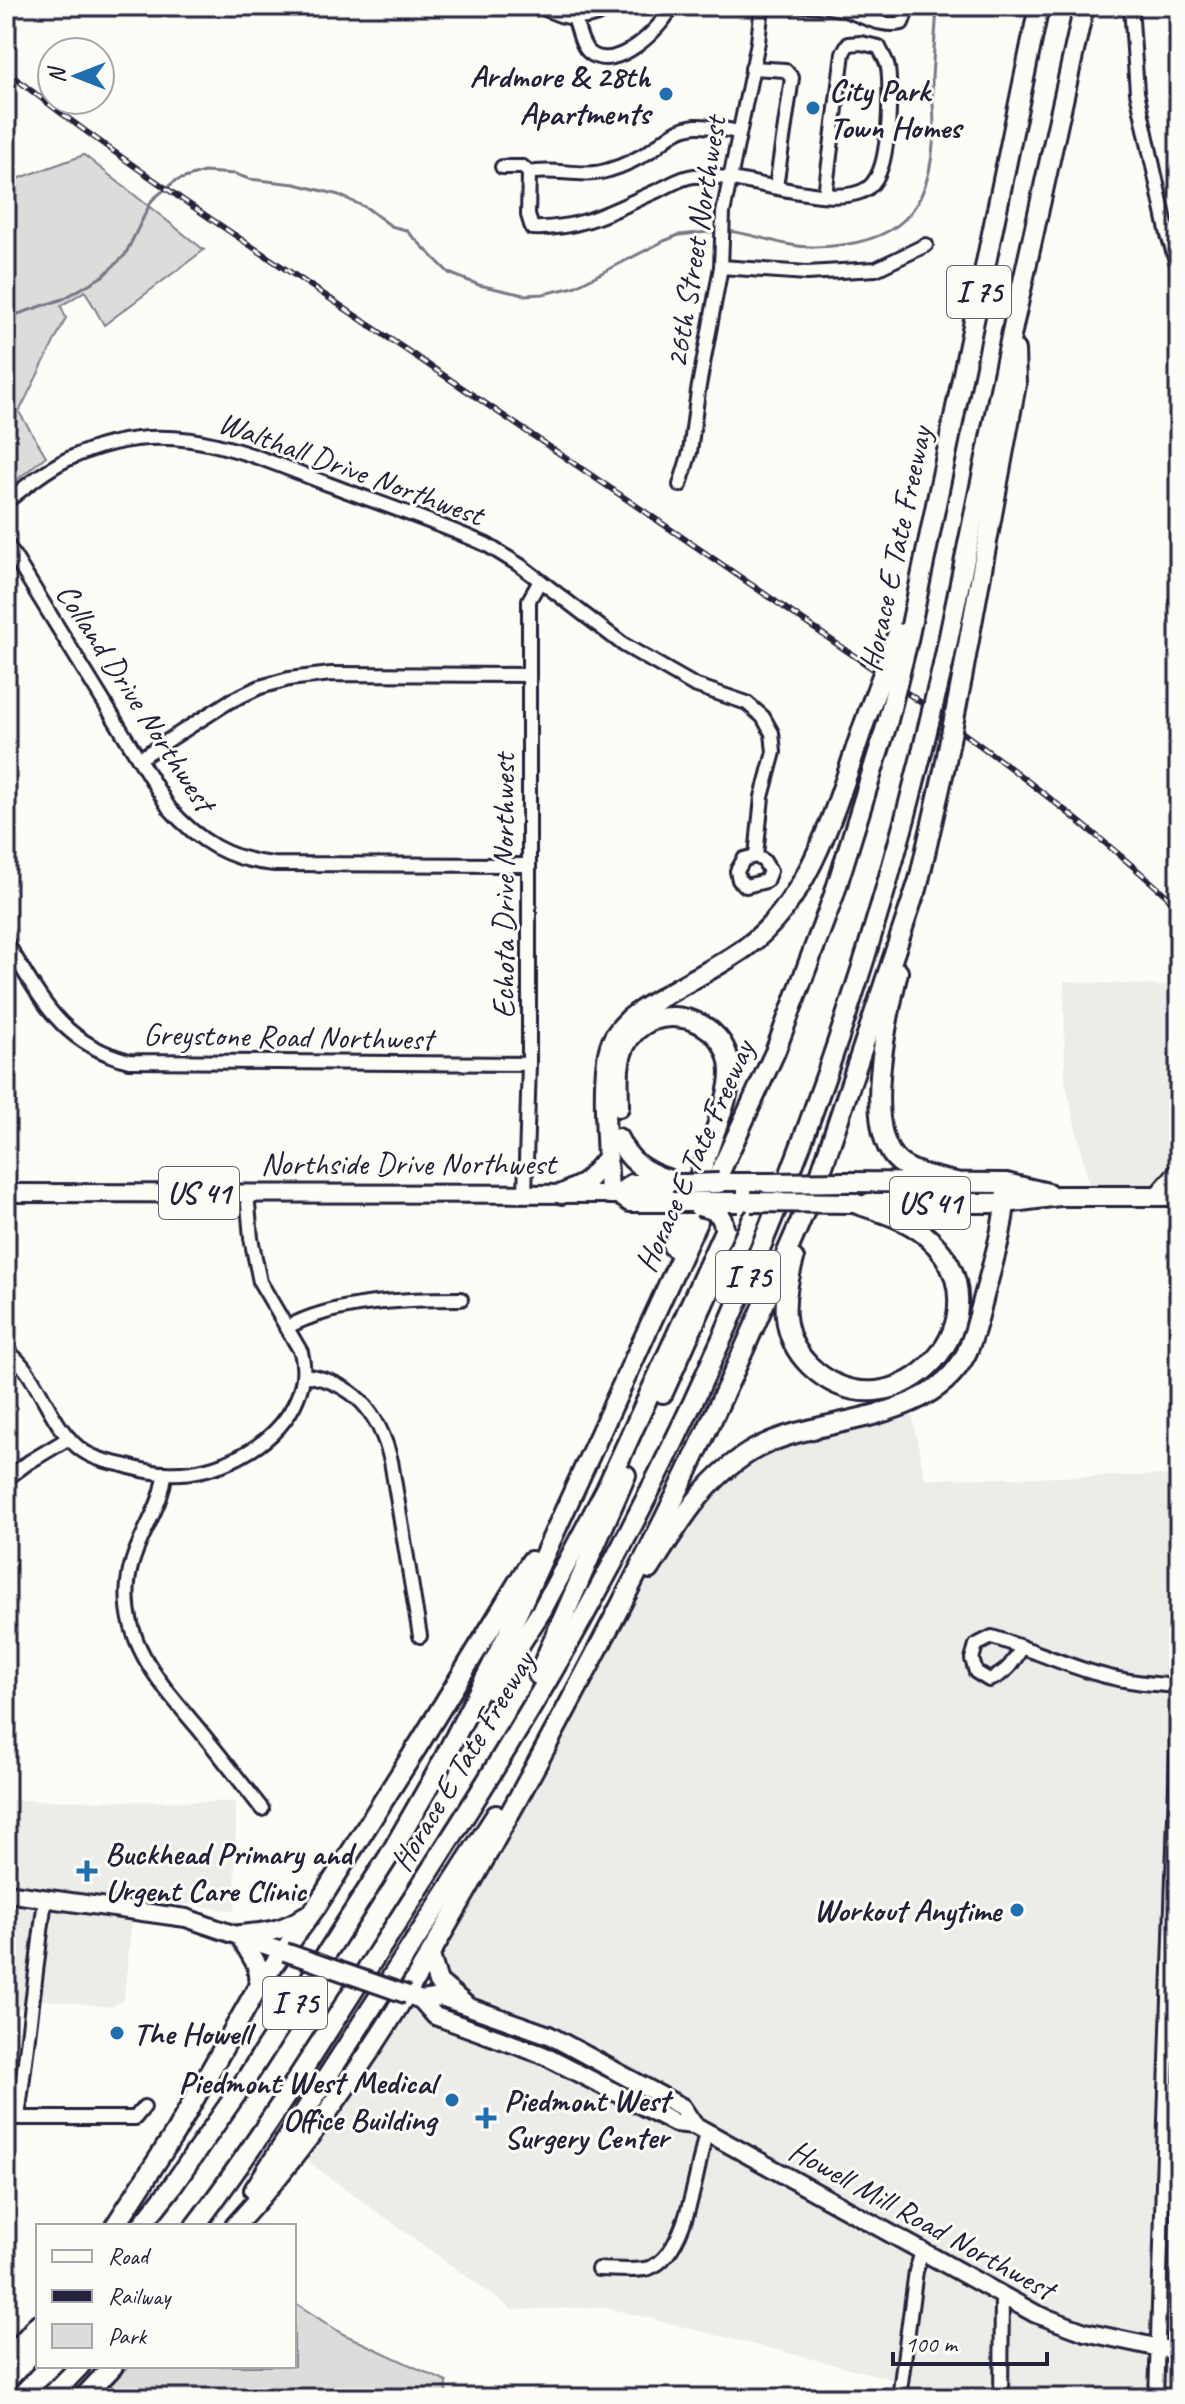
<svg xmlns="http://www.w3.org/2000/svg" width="1185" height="2404" viewBox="0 0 1185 2404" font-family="Caveat,sans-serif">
<rect width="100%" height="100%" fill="#fdfcf7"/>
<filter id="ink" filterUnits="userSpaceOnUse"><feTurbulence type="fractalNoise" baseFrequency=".0125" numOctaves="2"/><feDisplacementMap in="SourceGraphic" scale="16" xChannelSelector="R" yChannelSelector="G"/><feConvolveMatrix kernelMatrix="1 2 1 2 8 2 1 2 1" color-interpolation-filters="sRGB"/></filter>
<g filter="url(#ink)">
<g fill="#ecece9">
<path d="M1179,972v212h-90l-24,-103 -1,-100 101,5z"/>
<path d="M909,1400l16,79 254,-4 -23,865 23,4v54h-211l-364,-91 -91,3 -206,-149 119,-173 233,-430 100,-114z"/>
<path d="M6,1800l230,2 -1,109 -101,-14 -10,102 -12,8 -74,-8 -2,12 -30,-5z"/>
</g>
<g fill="#dddcdb" stroke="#807f8b" stroke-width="2">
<path d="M84,155l120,95 -100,75 -19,-34 -24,15 5,12 -47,94 27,44 -40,33v-306z"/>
<path d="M294,2302l47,31 106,49 -1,16h-348l31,-32h165z"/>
</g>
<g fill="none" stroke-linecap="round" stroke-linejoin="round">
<g stroke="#787885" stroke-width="3">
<path d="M726,231c30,2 58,17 89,16 85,-2 117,-35 119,-119 0,-16 -2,-33 -2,-49 1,-24 4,-49 5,-73"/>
<path d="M6,318l57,-19 40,-23 22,-21 27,-55 23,-19 29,-9 31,2 14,5 46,5 44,11 28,13 24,18 15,4 43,43 30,12 45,10 19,-1 31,-7 90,-46 15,-6 39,-4"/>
</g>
<defs>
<g id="minor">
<path d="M540,6c24,14 49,17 72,0"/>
<path d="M762,6c25,0 53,-3 78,3 22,5 39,19 62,14l4,-10 -3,-7"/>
<path d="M1131,6l6,86 31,143 11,35"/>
<path d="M574,18c5,11 6,27 16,35 26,20 72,-25 82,-47"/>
<path d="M752,68l33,2 7,8 -16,109"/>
<path d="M739,132c-14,-2 -30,-7 -43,-6 -20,2 -29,12 -43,23 -12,8 -30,17 -44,21 -27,9 -54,-3 -80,3l-1,42 4,13c51,2 83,-19 127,-38 11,-5 23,-13 35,-14 44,-4 140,36 174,12 14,-11 17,-35 19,-51 2,-13 4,-62 0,-73 -2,-6 -6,-12 -8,-17l-18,-4 -13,1 -5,9 -18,142"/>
<path d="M502,167h21l6,6"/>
<path d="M721,267l86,6 69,-4 50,-24"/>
<path d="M680,485l10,-33 8,-61 23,-124 2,-54 35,-171 4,-36"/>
<path d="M6,502c19,-15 38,-31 60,-42 96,-47 171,-11 262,24 53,20 108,38 159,61l34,21 103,79 70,40 53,18 16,14 9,16 2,19 -12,45 -6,59 8,5 6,10 -4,10 -20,5 -7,-6 -2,-9 7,-12 12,-3"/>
<path d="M6,543l163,265c29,33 60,52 105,56l255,1"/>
<path d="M139,759l91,-58 30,-14 29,-8 42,-5 198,1"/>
<path d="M6,942c35,56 54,101 123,119l400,3"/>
<path d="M525,1194l4,-130v-464l11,-19"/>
<path d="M286,1328c48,-27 120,-29 175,-29"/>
<path d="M6,1350c35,25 43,78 77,101 12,8 26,11 40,14 14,4 28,8 42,8 49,3 106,-24 129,-68 9,-18 12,-33 7,-53l-41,-70 -9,-44 -4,-45"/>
<path d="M304,1375c51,7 75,38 87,86l29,175"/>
<path d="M165,1473c-2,37 -33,68 -37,110 -6,60 33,101 69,144 22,27 44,55 65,82"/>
<path d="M6,1479l23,-17 40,-24"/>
<path d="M1022,1647c-9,16 -15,26 -33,33l-13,-8 -4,-13 4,-14 16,-8c36,11 70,27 106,37 27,8 54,10 81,12"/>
<path d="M6,2118h129l9,-11"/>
<path d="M18,2118l27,-219"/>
<path d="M598,2269c15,0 37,3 51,-1 38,-12 48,-101 57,-136"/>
<path d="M899,2398l17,-127 6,-19"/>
<path d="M1001,2398l1,-102"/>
<path d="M1156,2398l23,-706"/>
</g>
<g id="major">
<path d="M6,1193l603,1"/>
<path d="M6,1893l180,25 99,34"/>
<path d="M408,1995l13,5 14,16 108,39 132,68 19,2 342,189 49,18 94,20"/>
<path d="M421,2000l20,-3 108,38 133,72 12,18"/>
</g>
<g id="highway">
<path d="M908,640l131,-634"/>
<path d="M943,665l71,-343 70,-316"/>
<path d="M962,678l54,-294 -1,-34"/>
<path d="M917,889l28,-123"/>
<path d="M898,972c-10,43 -38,161 2,191 17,12 40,15 59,20"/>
<path d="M619,1107c0,-20 -3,-43 6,-61 25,-51 105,-30 105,26 0,22 -10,45 -17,65 -13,37 -26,74 -40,110"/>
<path d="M618,1138c11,23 25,33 49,41"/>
<path d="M844,1182l162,1 42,10"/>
<path d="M719,1183h45"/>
<path d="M685,1184h-53l-14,10h-9c-1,-35 -10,-121 2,-151 4,-10 11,-17 19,-25 36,-27 78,-44 115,-70 71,-52 94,-155 123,-235"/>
<path d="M817,1184l102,-304"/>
<path d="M562,1194l23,-11 23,-26"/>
<path d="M618,1194l12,8h42"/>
<path d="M1158,1196l21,-24"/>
<path d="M869,1203h137l53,-7h120"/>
<path d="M794,1259c-11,38 -16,76 16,107 85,81 207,-52 116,-130 -19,-17 -48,-25 -72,-33"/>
<path d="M663,1393l50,-111"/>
<path d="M650,1569c29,-46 57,-94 107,-121 64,-34 172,-22 209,-94 9,-19 13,-39 18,-58 10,-38 22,-73 22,-113"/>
<path d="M538,1675l88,-200"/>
<path d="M491,1689l51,-79 64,-121 128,-280 9,-11 24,-15"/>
<path d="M240,1935c24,-2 45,-4 65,-19"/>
<path d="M240,1935l17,30 2,20"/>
<path d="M430,1956l8,26 26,22"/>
<path d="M254,2190l242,-375"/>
<path d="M115,2226l60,-93 84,-148 57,-78 105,-166 110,-180"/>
<path d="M141,2226l30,-38 66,-95 152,-237 48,-84 71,-138 267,-582 59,-157 53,-171"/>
<path d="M195,2226c67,-88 125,-184 185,-277 70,-109 141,-219 204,-333 150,-271 264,-563 338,-864"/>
<path d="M235,2226c116,-126 199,-275 281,-424 70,-128 138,-257 199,-389 37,-79 71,-159 106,-239"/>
<path d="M6,2362l32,-38"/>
<path d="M6,2381l32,-34"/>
<path d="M49,2398l31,-32"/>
<path d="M83,2398l30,-32"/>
</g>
</defs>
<use href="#minor" stroke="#22223b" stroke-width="18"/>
<use href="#major" stroke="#22223b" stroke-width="22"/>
<use href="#highway" stroke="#22223b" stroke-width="24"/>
<use href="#minor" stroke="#fdfcf7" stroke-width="12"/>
<use href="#major" stroke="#fdfcf7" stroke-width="16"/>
<use href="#highway" stroke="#fdfcf7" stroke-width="18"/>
<defs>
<path id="rail" d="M6,71c108,85 224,161 338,237 154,104 309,208 461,314 130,89 258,179 374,285"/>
</defs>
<use href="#rail" stroke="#22223b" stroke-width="6"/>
<use href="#rail" stroke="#fdfcf7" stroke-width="3" stroke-dasharray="9" stroke-linecap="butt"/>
<defs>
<path id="major-bridge" d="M285,1952l123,43"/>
<g id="highway-bridge">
<path d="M868,713l30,-80"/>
<path d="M887,724l21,-84"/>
<path d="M922,752l21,-87"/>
<path d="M945,766l17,-88"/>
<path d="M767,1183l77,-1"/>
<path d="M685,1184l34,-1"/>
<path d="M672,1202h66"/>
<path d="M751,1202l103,1"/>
<path d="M698,1206c15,3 25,6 26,23"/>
</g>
</defs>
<use href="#major-bridge" stroke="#22223b" stroke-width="22" stroke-linecap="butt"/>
<use href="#highway-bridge" stroke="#22223b" stroke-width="24" stroke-linecap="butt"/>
<use href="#major-bridge" stroke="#fdfcf7" stroke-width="16"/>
<use href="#highway-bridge" stroke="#fdfcf7" stroke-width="18"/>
</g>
</g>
<g fill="#1f6fb2" stroke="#fdfcf7" stroke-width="3">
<circle cx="666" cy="94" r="8"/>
<circle cx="813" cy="108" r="8"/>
<path d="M83 1859h8v8h8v8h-8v8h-8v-8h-8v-8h8z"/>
<circle cx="1017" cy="1910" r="8"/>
<circle cx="117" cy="2033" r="8"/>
<circle cx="452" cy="2100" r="8"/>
<path d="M482 2106h8v8h8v8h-8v8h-8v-8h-8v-8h8z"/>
</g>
<g text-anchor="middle" stroke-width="6" stroke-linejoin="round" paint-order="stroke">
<g fill="#fdfcf7" stroke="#646373" stroke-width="2">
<rect x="947" y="266" width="64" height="52" rx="6"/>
<rect x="159" y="1167" width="80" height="52" rx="6"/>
<rect x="890" y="1177" width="80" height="52" rx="6"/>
<rect x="716" y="1251" width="64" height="52" rx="6"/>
<rect x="263" y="1977" width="64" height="52" rx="6"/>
</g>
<g font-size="30" font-weight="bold" fill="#22223b">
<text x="979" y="302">I 75</text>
<text x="199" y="1203">US 41</text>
<text x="930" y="1213">US 41</text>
<text x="748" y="1287">I 75</text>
<text x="295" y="2013">I 75</text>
</g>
<g font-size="32" font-weight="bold" fill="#22223b" stroke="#fdfcf7" text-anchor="start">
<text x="650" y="87" text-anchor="end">Ardmore &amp; 28th<tspan x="650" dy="37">Apartments</tspan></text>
<text x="829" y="101">City Park<tspan x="829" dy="37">Town Homes</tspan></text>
<text x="105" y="1864">Buckhead Primary and<tspan x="105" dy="37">Urgent Care Clinic</tspan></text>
<text x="1001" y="1921" text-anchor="end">Workout Anytime</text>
<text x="133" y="2044">The Howell</text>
<text x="436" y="2093" text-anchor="end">Piedmont West Medical<tspan x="436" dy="37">Office Building</tspan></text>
<text x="504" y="2111">Piedmont West<tspan x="504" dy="37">Surgery Center</tspan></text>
</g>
<g font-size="32" fill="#22223b" stroke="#fdfcf7">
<text transform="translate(695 242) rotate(-81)" y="11">26th Street Northwest</text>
<text transform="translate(351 468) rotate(20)" y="11">Walthall Drive Northwest</text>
<text transform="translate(895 549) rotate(-78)" y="11">Horace E Tate Freeway</text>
<text transform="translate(136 697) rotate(57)" y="11">Colland Drive Northwest</text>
<text transform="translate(503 886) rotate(-90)" y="11">Echota Drive Northwest</text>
<text transform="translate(288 1036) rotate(1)" y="11">Greystone Road Northwest</text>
<text transform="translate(694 1156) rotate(-66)" y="11">Horace E Tate Freeway</text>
<text x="408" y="1174">Northside Drive Northwest</text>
<text transform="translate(462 1761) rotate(-59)" y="11">Horace E Tate Freeway</text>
<text transform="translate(922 2219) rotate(29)" y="11">Howell Mill Road Northwest</text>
</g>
</g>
<rect width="1185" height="2404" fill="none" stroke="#fdfcf7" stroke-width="32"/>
<rect x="16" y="16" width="1153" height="2372" fill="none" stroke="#22223b" stroke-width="3" filter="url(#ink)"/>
<rect x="36" y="2224" width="260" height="144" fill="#fdfcf7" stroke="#a5a5ac" stroke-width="2"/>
<rect x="52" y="2250" width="40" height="12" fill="#fdfcf7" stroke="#a5a5ac" stroke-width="2"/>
<text x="108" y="2264" font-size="24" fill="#22223b">Road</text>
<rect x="52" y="2290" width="40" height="12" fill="#22223b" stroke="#a5a5ac" stroke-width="2"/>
<text x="108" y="2304" font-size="24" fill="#22223b">Railway</text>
<rect x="52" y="2324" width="40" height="24" fill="#dddcdb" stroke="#a5a5ac" stroke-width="2"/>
<text x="108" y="2344" font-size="24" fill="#22223b">Park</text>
<g transform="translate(76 76) rotate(270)"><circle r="38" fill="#fdfcf7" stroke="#a5a5ac" stroke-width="2"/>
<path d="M0-6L14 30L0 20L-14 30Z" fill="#1f6fb2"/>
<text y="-12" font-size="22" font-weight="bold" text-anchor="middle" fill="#22223b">N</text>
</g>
<path d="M893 2352v12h154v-12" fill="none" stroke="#22223b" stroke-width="4"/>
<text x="905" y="2352" font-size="24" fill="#22223b" stroke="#fdfcf7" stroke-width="6" paint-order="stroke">100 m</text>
</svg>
